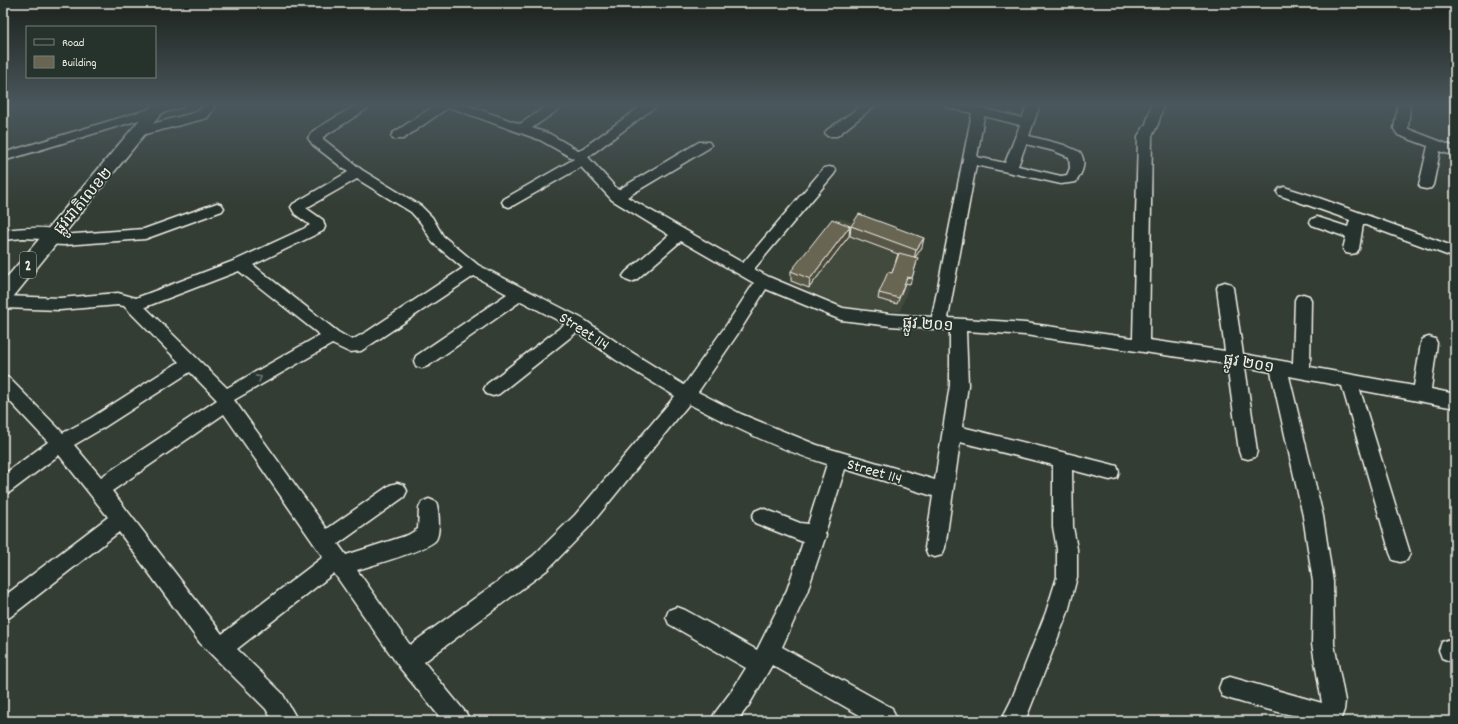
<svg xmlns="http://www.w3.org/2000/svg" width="1458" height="724" viewBox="0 0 1458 724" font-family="Dekko,'Noto Sans Khmer',sans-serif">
<rect width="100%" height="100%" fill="#333d34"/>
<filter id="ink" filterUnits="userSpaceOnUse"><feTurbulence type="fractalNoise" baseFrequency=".025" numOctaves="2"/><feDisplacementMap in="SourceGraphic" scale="8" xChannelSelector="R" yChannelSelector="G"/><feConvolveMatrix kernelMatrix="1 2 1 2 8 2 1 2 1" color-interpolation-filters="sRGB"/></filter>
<g filter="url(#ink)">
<path fill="#43493d" d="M840,218l83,29 -23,65 -54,-5 -57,-25z"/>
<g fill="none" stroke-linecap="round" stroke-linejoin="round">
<defs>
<g id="minor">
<path d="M166,104h18l-2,3 -179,54v-8z"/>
<path d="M201,104h12l1,5 -7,9 -69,18 -5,-1 -2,-3 2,-3 64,-17 5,-4z"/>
<path d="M358,104h14l-2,3 -47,30v2l39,31 59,36 11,11 11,19 35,29 105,54 45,31 56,35 43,-61 27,-41 -73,-42 -45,39 -5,2 -5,-2 -3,-4 3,-4 43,-37 -57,-35 -31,-33 -67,38 -5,2 -5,-2 -2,-3 2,-3 70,-40 -34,-19 -91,-33 -46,32h-10l-2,-3 2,-3 44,-29h27l56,20 30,-20h14l-2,3 -30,21 18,6 29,17 65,-47h13l-2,3 -67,50 30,33 81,-48h10l2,3 -2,3 -82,49 116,66 81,-95 5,-1 5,1 2,3 -2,3 -80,95 15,8 74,31 47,6 42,3 40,-204 -26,-6 -2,-3h19l59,14 6,-14h12l-11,32 35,9 16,7c7,11 2,21 -4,30l-15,2 -85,-19 -28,153 77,5 108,15 5,-202 8,-12 6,-20h12l-6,20 -6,12 -3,204 76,11 -8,-63 2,-4 6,-2 6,2 2,4 10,66 50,9 2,-63 2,-4 6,-2 6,2 2,4 -1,67 104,19 7,-43 2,-4 6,-2 6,2 2,4 -6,46 24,5v14l-95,-18 50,163 -3,7 -7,2 -7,-2 -3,-7 -48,-167 -53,-10 34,140 10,66 1,62 11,57 -1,9 -3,8c-25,6 -84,-11 -111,-19l-8,-3 -3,-8 3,-8 8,-3 92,26 -10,-59 1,-62 -10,-66 -32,-144 -26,-5 12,84 -2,6 -7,2 -7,-2 -2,-6 -12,-87 -202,-29 -59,-4 2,54 -6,42 148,37 7,2 2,6 -2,6 -7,2 -38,-10 1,57 4,22v28l-9,35 -43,109h-24l10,-20 35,-89 11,-35v-28l-4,-22v-62l-93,-23 -15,106 -3,7 -7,2 -7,-2 -3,-7 8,-52 -88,-27 -20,64 1,2 -19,57 -25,55 110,61 3,8 -2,5h-23l-98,-56 -23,40 -12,16h-26l4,-8 18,-24 13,-21 -77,-44 -3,-7 3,-7 8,-3 8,3 72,40 30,-60 16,-48 -48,-19 -3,-6 3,-6 7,-3 38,15 8,1 19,-60c-47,-14 -94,-37 -138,-60l-100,123 -42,43 -123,92 42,51 4,8h-27l-43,-53 -66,-95 -97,76 45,44 16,28h-25l-7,-12 -66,-66 -81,-111 -109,85 -7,3v-23l105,-80 -49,-62 -49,37 -7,2v-19l45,-33 -45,-48v-18l6,2 54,55 28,-15 88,-56 -55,-56 -6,-1 -58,5 -57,-2v-12l57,2 58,-5 18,5 100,-38 67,-31 7,-4 -15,-11 -4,-7 2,-3 55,-32 -35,-27 -5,-7 5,-7zM984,116l36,9 -15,38 -28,-6zM1026,144l28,7 15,6 1,11 -3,7 -6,1 -43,-10zM357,179l54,33 10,11 12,20 30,25 -95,63 -16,9 -14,-8 -85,-67 70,-34 2,-4 -2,-7 -17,-12zM239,271l81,64 -93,53 -82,-81zM474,276l33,18 -91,62 -2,5 2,5 6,2 6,-2 93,-65 44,23 -78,60 -3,5 3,5 6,2 6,-2 78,-62 39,28 59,36 -100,119 -42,41 -123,89 -53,-75c16,-5 67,-19 78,-29 6,-6 4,-32 1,-39l-7,-3 -7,3 -3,6 -1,21 -10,6 -62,20 -8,-11 66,-47 3,-6 -3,-6 -7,-2 -7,2 -63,44 -93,-129 98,-56 17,8 12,-1zM766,289l75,31 49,6 60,4v55l-15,95 -118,-35 -76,-31 -43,-22 41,-60zM190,372l27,28 -116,77 -27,-32 29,-17zM224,414l99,143 -101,77 -110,-143z"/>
<path d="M864,104h13l-40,32h-10l-2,-3 2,-3z"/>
<path d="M1398,104h12l-2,25 47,18v9l-15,-5 -7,34 -2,3 -5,1 -5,-1 -2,-3 9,-39 -30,-11 -4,-6z"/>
<path d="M1284,187l35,11 136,49v11l-92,-34 -4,25 -3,4 -5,1 -5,-1 -3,-4 3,-12 -34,-12 -2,-3 2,-3 5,-2 31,10 2,-7 -71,-25 -2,-3 2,-3z"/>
<path d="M217,203l5,2 2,3 -2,3 -77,28 -81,6 -20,-1 -2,-5 -19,-1 -20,2v-10c18,-2 39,-4 56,0l2,5 83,-6z"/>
<path d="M1450,639h5v22h-5l-8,-3 -3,-8 3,-8z"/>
</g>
<path id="highway" d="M153,104h16l-159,197 -7,2v-21z"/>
</defs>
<use href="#minor" stroke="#f4f1e8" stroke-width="3"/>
<use href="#highway" stroke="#f4f1e8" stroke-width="3"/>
<use href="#minor" fill="#26332d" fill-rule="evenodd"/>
<use href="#highway" fill="#26332d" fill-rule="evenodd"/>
</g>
<g fill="#595747" stroke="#f4f1e8">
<path d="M851,226l71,21 -7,10 1,8 -6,19 -5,-1 -8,21 -19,-5 1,-6 13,-20 6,-19 -48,-18z"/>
<path d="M849,236l-40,52 -18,-7v-10z"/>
</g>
<g fill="#494739" stroke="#f4f1e8">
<path d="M850,226l-1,10 -40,52 1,-9z"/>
<path d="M924,238l-2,9 -8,12 2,-9z"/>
</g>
<g fill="#686552" stroke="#f4f1e8">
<path d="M859,214l65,24 -8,12 -65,-24z"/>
<path d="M832,219l18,7 -40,53 -19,-8z"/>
<path d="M899,253l19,5 -6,20 -5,-1 -8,21 -20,-5 9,-21 4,1z"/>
</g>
<defs><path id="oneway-chevron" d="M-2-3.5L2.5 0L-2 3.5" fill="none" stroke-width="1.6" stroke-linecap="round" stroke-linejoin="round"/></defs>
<use stroke="#6e766e" href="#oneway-chevron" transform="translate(259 378) rotate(-29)"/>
</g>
<linearGradient id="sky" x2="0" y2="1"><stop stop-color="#1c221d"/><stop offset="0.51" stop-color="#4a575c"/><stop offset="1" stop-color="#4a575c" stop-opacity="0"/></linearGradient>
<rect width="1458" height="205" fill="url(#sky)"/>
<g text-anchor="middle" stroke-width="3.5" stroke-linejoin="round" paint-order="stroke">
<rect fill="#26332d" stroke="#b6b8b0" stroke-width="1" x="20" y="252" width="16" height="26" rx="3"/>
<g font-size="15" font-weight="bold" fill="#f4f1e8">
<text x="28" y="270">2</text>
</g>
<g font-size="16" fill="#f4f1e8" stroke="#26332d">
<text transform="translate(82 200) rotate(-50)" y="6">ផ្លូវជាតិលេខ២</text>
<text transform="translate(928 323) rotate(4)" y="6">ផ្លូវ ២០១</text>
<text transform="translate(585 330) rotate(33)" y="6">Street 114</text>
<text transform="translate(1249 362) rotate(10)" y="6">ផ្លូវ ២០១</text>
<text transform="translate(875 470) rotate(16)" y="6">Street 114</text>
</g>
</g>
<rect width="1458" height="724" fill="none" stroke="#26332d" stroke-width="16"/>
<rect x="8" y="8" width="1442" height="708" fill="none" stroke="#f4f1e8" stroke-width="1.5" filter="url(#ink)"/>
<rect x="26" y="26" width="130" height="52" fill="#26332d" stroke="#787f78"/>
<rect x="34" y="39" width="20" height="6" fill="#26332d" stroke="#787f78"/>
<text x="62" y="46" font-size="12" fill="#f4f1e8">Road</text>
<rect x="34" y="56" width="20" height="12" fill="#686552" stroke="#787f78"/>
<text x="62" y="66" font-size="12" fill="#f4f1e8">Building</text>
</svg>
